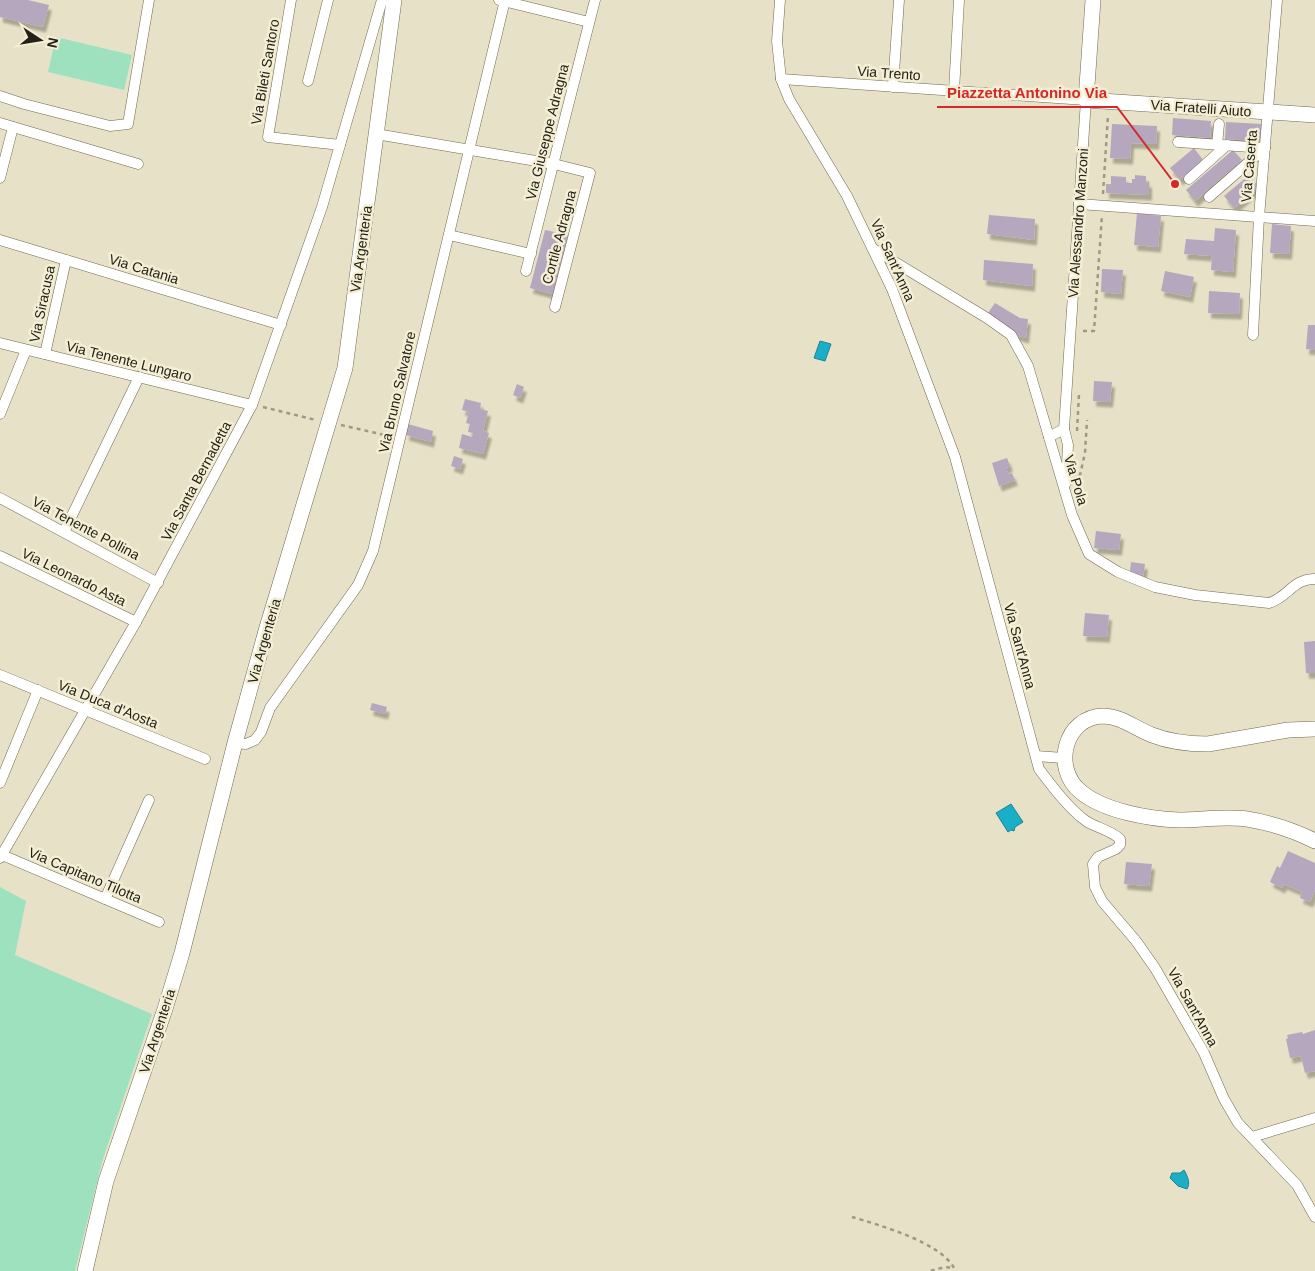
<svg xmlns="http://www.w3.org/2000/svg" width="1315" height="1271" viewBox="0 0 1315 1271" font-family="Arial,sans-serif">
<defs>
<filter id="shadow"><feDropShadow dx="3" dy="5.5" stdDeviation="1" flood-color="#0004"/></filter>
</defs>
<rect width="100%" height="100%" fill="#e7e2c7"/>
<g fill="#9ee1bf">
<path d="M56,37l76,18 -8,35 -76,-18z"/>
<path d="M0,887l26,14 -11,54 137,59 -50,148 -27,109h-75z"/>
</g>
<g fill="#1aafc6" stroke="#1d8592">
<path d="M820,341l11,3 -6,17 -11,-3z"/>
<path d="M1011,804l12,18 -8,5 -1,4 -3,-1 -3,2 -12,-19z"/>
<path d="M1184,1170c3,5 7,13 3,19l-9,-3 -8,-8 2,-5h8z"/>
</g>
<g fill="#b5a7be" filter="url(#shadow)">
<path d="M0,0h28l21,5 -6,22 -43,-10z"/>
<path d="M1173,118l38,3 -1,17 -38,-3z"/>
<path d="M1226,122l36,2 -1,17 -36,-2z"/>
<path d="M1112,124l45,2 -1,18 -25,-1 -1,16 -20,-1z"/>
<path d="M1194,148l9,12 -23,20 -10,-12z"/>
<path d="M1233,150l9,10 -47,41 -9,-11z"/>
<path d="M1135,175l11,1v6h3v13l-43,-2v-9h5v-8l15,1v6h6v-4h3z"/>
<path d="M1249,175l10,12 -25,21 -10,-12z"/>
<path d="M1137,213l24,3 -3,31 -24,-2z"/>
<path d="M989,215l46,4 -1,21 -47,-6z"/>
<path d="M1272,224l19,2 -2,28 -19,-1z"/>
<path d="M1215,228l21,2 -3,42 -22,-2 1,-14 -28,-2 2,-15 28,2z"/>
<path d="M545,230l23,5 -15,59 -23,-6z"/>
<path d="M984,260l49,4 -1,22 -49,-6z"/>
<path d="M1102,269l21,1 -2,24 -20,-2z"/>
<path d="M1165,271l29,6 -4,20 -29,-6z"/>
<path d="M1209,291l31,2 -1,21 -31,-1z"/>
<path d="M995,303l25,15 8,1 -2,19 -10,-3 -1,-4 -27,-18z"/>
<path d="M1308,325h7v25l-9,-1z"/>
<path d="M1094,381l18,1 -2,20 -17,-1z"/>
<path d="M517,384l7,3 -4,11 -7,-3z"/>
<path d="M465,399l16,4 -1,6 8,2 -5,20 6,2 -6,21 -24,-6 3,-14 10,3 1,-4 -5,-1 2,-8 -4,-1 3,-11 -7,-2z"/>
<path d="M408,424l25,7 -2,11 -25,-7z"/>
<path d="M454,456l9,3 -3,10 -9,-3z"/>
<path d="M1007,458l3,8 -4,2 2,6 4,-1 3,7 -16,6 -7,-23z"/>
<path d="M1096,531l25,3 -2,16 -25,-2z"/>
<path d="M1131,562l14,2 -2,15 -13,-7z"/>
<path d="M1085,613l24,2 -2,22 -24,-1z"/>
<path d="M1315,641v32h-9l-2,-31z"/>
<path d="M372,703l15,4 -2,7 -15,-4z"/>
<path d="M1288,851l27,12v27l-5,12 -10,-4 2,-6 -18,-8 -2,4 -12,-6 7,-16 3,2z"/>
<path d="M1126,862l26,2 -3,22 -25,-2z"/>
<path d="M1315,1030v41l-10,2 -4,-17 -11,2 -4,-19 2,-1 -1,-3 15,-3 1,2z"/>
</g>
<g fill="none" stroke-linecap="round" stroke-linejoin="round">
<defs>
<g id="street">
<path d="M291,0l-23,137 72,8"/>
<path d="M499,0l90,22"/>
<path d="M780,0l-3,41 4,38 8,20 58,97 45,93 63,168 84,312c12,16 30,40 47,52 11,7 24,9 34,18v6l-4,4 -18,8 -5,7 2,23 7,14 34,40 19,27 49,85 20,46 14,24 59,62 18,32"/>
<path d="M781,79l305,21 -22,329 -15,8"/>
<path d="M308,81l20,-81"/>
<path d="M893,87l6,-87"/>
<path d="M954,91l5,-91"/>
<path d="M0,96l24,8 86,22 18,-2 21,-124"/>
<path d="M0,123l138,41"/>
<path d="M376,134l178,30 36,9 -35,134"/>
<path d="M1178,142l87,6"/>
<path d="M1217,145l2,-21"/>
<path d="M0,178l13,-51"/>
<path d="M1189,179l38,-34"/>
<path d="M1209,197l56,-49"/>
<path d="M1079,204l236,17"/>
<path d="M449,235l82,19"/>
<path d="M0,240l281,85"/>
<path d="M875,250l112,68 24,17 17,31 44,149 17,39 29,18 37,15 40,8 74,8c20,-6 23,-24 46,-24"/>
<path d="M526,271l69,-271"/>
<path d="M1253,335l6,-118 18,-217"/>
<path d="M0,343l252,62"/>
<path d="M45,354l21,-94"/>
<path d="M0,414l26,-64"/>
<path d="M1064,429l4,16 -2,38"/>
<path d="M0,498l158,85"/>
<path d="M64,532l75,-155"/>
<path d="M0,556l136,66"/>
<path d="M0,675l205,84"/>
<path d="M235,743l11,1 9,-4 6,-8 9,-24 88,-123 15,-34 132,-551"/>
<path d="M1036,756l28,2"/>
<path d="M0,783l38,-93"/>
<path d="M0,854l159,68"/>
<path d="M0,858l136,-236 116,-217 70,-198 60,-207"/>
<path d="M105,899l44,-99"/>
<path d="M1252,1137l63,-19"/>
</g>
<g id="secondary">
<path d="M1093,0l-7,100 229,15"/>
<path d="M1315,729l-27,1 -80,14c-19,0 -38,-2 -56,-9 -16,-6 -31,-19 -49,-19 -39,1 -51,53 -22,76 23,19 68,27 98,28 22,0 45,-4 68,-1 24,4 46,11 68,22"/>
<path d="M85,1271l21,-90 59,-172 17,-56 53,-210 31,-112 79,-263 49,-368"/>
</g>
</defs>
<use href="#street" stroke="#6d6951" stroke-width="11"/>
<use href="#secondary" stroke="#6d6951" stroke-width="16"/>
<g stroke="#9d9984" stroke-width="2.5" stroke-dasharray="4 4" stroke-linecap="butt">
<path d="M1103,194l5,-79"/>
<path d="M1083,331h11l8,-116"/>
<path d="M263,407l53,13"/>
<path d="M341,425l48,11"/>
<path d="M1077,431l2,-37"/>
<path d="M1078,484l7,-31 2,-33"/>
<path d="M852,1217c27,8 88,25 102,51l-9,-1 -15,4"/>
</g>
<use href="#street" stroke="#fff" stroke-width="10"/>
<use href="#secondary" stroke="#fff" stroke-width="15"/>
</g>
<g text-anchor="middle" stroke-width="5" stroke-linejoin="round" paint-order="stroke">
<g font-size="14" fill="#242218" stroke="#f4efd4">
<text transform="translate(265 72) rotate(-80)" y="5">Via Bileti Santoro</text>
<text transform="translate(889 73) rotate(4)" y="5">Via Trento</text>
<text transform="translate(1201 108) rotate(4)" y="5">Via Fratelli Aiuto</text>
<text transform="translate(547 132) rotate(-76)" y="5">Via Giuseppe Adragna</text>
<text transform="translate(1249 166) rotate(-85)" y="5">Via Caserta</text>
<text transform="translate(1078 223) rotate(-86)" y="5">Via Alessandro Manzoni</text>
<text transform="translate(559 237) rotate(-75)" y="5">Cortile Adragna</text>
<text transform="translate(361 249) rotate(-82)" y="5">Via Argenteria</text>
<text transform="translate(893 260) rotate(66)" y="5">Via Sant'Anna</text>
<text transform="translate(144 269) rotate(17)" y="5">Via Catania</text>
<text transform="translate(42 304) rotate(-78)" y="5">Via Siracusa</text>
<text transform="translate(129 361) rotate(14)" y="5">Via Tenente Lungaro</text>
<text transform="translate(397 392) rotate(-77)" y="5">Via Bruno Salvatore</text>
<text transform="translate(1076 480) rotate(73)" y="5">Via Pola</text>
<text transform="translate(196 481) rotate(-62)" y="5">Via Santa Bernadetta</text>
<text transform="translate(86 528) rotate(28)" y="5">Via Tenente Pollina</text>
<text transform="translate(74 577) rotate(26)" y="5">Via Leonardo Asta</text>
<text transform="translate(264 641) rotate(-74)" y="5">Via Argenteria</text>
<text transform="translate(1020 646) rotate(75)" y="5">Via Sant'Anna</text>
<text transform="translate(108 704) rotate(22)" y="5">Via Duca d'Aosta</text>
<text transform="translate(85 875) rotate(23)" y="5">Via Capitano Tilotta</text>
<text transform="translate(1193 1007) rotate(61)" y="5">Via Sant'Anna</text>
<text transform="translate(157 1031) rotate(-72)" y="5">Via Argenteria</text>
</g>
</g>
<path fill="none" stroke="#d62828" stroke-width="2" d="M1175 184L1117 107H937"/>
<circle fill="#d62828" stroke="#f4efd4" stroke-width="2" cx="1175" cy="184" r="5"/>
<g font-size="15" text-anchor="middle" font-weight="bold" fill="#d62828" stroke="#f4efd4" stroke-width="5" stroke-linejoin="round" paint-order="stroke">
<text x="1027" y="98">Piazzetta Antonino Via</text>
</g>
<g transform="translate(40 40) rotate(102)" stroke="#f4efd4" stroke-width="4" paint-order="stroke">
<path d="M0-4L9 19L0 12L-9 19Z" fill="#242218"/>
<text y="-8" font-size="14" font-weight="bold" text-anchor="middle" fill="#242218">N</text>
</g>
</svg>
